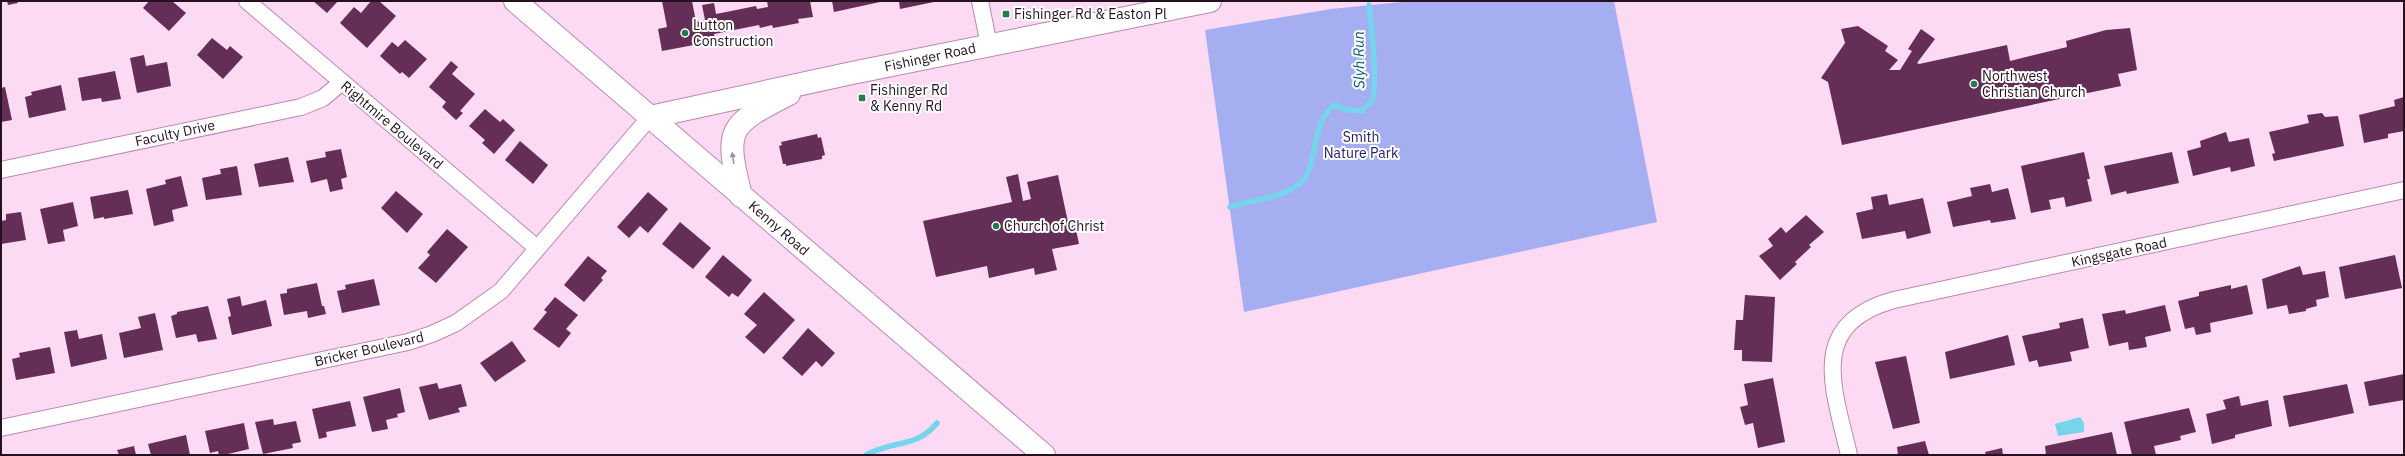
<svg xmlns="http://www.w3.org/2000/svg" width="2405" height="456" viewBox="0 0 2405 456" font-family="'IBM Plex Sans',sans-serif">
<rect width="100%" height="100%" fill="#fddaf3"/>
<path fill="#a4aef1" d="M1412,1h202l43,221 -413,90 -39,-282 126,-21z"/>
<path fill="#76d4ed" d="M2080,417l4,6v9l-26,4 -3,-12z"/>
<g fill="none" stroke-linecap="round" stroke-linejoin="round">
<g stroke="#76d4ed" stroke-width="5.5">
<path d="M1230,207c22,-8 51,-8 69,-23 21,-16 9,-57 35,-79l14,5 14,1c2,-3 7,-6 9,-9 8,-12 0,-80 -2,-97"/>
<path d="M866,455c27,-15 51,-7 71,-32"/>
</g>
</g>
<g fill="#642e57">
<path d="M7,1h10l1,2 -10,2z"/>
<path d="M149,1h23l14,12 -17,18 -26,-23z"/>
<path d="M313,1h25l-11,12z"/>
<path d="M371,1h8l17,15 -29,32 -27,-25 14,-16 7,6z"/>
<path d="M662,1h30l4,21 9,-2 -3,-15 12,-2 2,11 40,-8 1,3 11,-2 -1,-6h43l3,16 -15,2 1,4 -26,5 -1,-3 -12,3 -1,-3 -45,9 1,7 -53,10 -4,-22 9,-2z"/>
<path d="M832,1h48v1l-46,10z"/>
<path d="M899,1h35v1l-34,7z"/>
<path d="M1858,26l30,20 -3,5 13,9 -9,10h11l12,-19 -4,-2 13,-20 14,10 -18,24 2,1 88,-19 3,16 57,-14 -1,-6 40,-11 24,-2 7,42 -19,4 3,12 -279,59 -14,-63 -7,-4 24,-35 -4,-14z"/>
<path d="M212,38l15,12 3,-4 13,11 -20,22 -26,-24z"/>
<path d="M405,40l22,19 -18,19 -7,-6 -2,2 -20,-18 12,-14 6,5z"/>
<path d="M144,55l2,11 21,-4 4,24 -34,7 -7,-35z"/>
<path d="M451,61l7,6 -6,7 23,20 -15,17 3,2 -7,7 -14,-13 4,-5 -17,-15z"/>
<path d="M115,71l6,28 -19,3 -1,-4 -19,3 -4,-23z"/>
<path d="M61,85l5,25 -37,8 -4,-21 7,-2 -1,-3z"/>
<path d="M5,87l7,33 -11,2v-34z"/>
<path d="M2404,97v34l-16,3v4l-24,5 -5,-28 36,-9 -1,-6z"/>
<path d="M485,109l15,13 3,-3 12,11 -21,24 -12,-11 3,-3 -16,-14z"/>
<path d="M2322,113l3,4 13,-1 6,30 -70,15 -2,-7 3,-1 -6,-21 40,-9 -2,-8z"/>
<path d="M2226,132l3,10 20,-4 6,28 -24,6 -1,-5 -37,9 -6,-25 14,-4 -1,-6z"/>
<path d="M817,134l1,4 3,-1 4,18 -3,1v3l-36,7v-2h-3l-4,-18 3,-1 -1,-3z"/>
<path d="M520,141l28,24 -15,19 -28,-24z"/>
<path d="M341,149l6,28 -6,2 2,10 -13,3 -3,-13 -16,4 -5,-22 20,-4 -1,-5z"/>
<path d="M2084,152l6,27h-3l5,22 -26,6 -2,-10 -15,3 2,9 -20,4 -10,-47z"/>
<path d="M2172,152l7,31 -52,11 -1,-3 -15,4 -7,-29z"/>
<path d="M288,157l6,25 -35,5 -5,-23z"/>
<path d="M237,166l5,29 -36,5 -4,-22 19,-4 -1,-5z"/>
<path d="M1018,174l5,27 8,-2 -4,-17 31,-7 11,52 6,-2 4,19 -27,5 5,21 -22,5 -1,-7 -45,10 -2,-12 -51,11 -13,-56 89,-19 -6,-25z"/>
<path d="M181,176l7,30 -16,4 2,11 -20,5 -8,-37 20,-5 -1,-4z"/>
<path d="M1990,184l2,8 16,-4 8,31 -25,4 -1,-3 -37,7 -6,-25 25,-6 -2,-8z"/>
<path d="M128,190l5,24 -29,5v-2l-10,2 -4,-22z"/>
<path d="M396,191l27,23 -16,19 -26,-25z"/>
<path d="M648,192l20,17 -20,24 -8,-7 -11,12 -12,-11z"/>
<path d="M1887,194l2,11 34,-7 8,35 -24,6 -2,-8 -43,8 -6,-26 17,-4 -2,-12z"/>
<path d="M73,202l5,24 -15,4 2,11 -17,3 -8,-35z"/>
<path d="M21,212l5,28 -25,4v-23l5,-1v-6z"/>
<path d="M1806,215l18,17 -15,13 2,2 -16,15 2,2 -17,16 -21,-24 14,-10 -5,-7 13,-12 5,6z"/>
<path d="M680,222l31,26 -18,21 -31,-25z"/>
<path d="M447,229l21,18 -32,36 -18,-15 12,-13 -3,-3z"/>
<path d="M723,255l29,25 -14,17 -6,-4 -3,4 -24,-20z"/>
<path d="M2395,255l7,33 -57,11 -6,-32z"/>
<path d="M588,256l19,15 -6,7 2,2 -19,22 -20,-17z"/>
<path d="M2300,266l3,9 22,-4 4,26 -13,3 1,6 -11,3v2l-17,3 -2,-9 -20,4 -5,-30z"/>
<path d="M374,279l6,26 -38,8 -5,-22 9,-2 -1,-4z"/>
<path d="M317,283l5,23h2l2,8 -18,4 -1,-7 -23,4 -4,-21 7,-1v-4z"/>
<path d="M2231,285v4l16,-4 6,29 -43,9 1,9 -15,3 -2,-8 -9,2 -7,-28 21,-5v-4z"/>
<path d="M764,292l31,28 -31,34 -19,-17 12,-12 -13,-11z"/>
<path d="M1745,295l30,2 -3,65 -30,-1v-11h-8l2,-30h7z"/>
<path d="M240,296l2,10 24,-6 6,26 -40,9 -4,-18 3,-1 -4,-17z"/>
<path d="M555,297l23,18 -12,14 5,4 -12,15 -26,-19 14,-17 -3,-2z"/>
<path d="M2165,305l6,26 -26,6 2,10 -18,3 -1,-8 -19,4 -7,-32 23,-4 1,4z"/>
<path d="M208,306l9,33 -19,3 -2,-8 -20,4 -5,-22 6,-2v-2z"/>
<path d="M155,313l8,37 -39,8 -5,-25 22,-5 -3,-11z"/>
<path d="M2083,318l6,30 -19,4 2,9 -33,6 -2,-7 -8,2 -7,-26 38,-8 -1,-5z"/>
<path d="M808,328l27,25 -13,14 -6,-6 -14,15 -20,-18z"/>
<path d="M77,330l2,9 23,-5 5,25 -36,8 -7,-35z"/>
<path d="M2008,335l7,30 -65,14 -5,-27z"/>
<path d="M512,341l14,20 -31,21 -15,-19z"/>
<path d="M50,347l5,26 -39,7 -4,-21 8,-2 -1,-4z"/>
<path d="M1906,356l14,67 -27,6 -18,-67z"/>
<path d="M2404,374v26l-35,6 -5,-24z"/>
<path d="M1773,378l12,64 -27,6 -5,-25 -8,2 -5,-18 8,-2 -4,-21z"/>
<path d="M437,383l2,6 22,-5 6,22 -9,2 2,4 -31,8 -10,-33z"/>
<path d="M2347,384l7,29 -65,14 -6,-31z"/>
<path d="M400,388l5,24 -8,2 1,3 -12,3 2,9 -16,3 -9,-35z"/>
<path d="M2239,396l2,10 27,-6 4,26 -37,9v3l-23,6 -6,-30 20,-5 -3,-9z"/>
<path d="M350,401l6,25 -30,6 1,5 -8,2 -7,-30z"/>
<path d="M2189,408l7,24 -16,4 1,4 -27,6 2,9h-24l-8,-33z"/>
<path d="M273,419l1,6 22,-4 5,21 -9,2 1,4 -30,6 -8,-32z"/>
<path d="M244,423l5,26 -25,6h-5l-1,-4 -8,2 -5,-22z"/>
<path d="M2112,432l5,23h-71l-1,-9z"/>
<path d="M186,435l4,20h-39l-3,-11z"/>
<path d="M1925,441l4,14h-31l-1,-8z"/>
<path d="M134,446l2,9h-17l-2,-5z"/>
<path d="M2002,448l1,7h-17l-1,-3z"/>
</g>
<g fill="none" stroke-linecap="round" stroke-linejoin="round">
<defs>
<g id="street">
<path d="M247,1l290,247"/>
<path d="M980,1l9,44"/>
<path d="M1,170l300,-63 22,-9 19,-16"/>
<path d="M1,428l407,-86 24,-8 24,-11 45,-32 149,-174"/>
<path d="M1849,455c-15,-66 -43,-131 45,-155l510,-110"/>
</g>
<g id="secondary">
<path d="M515,1l529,454"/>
<path d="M650,117l202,-44 358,-72"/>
<path d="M741,196c-17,-68 -13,-71 48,-102"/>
</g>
</defs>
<use href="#street" stroke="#bd87ae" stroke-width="18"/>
<use href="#secondary" stroke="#bd87ae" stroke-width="24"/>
<use href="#street" stroke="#fff" stroke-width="16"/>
<use href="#secondary" stroke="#fff" stroke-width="22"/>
</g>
<defs><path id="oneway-solid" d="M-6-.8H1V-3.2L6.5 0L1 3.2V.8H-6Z"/></defs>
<use fill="#9d949b" href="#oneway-solid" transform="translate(733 158) rotate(-99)"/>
<g fill="#227b4f" stroke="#fff" stroke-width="1.5">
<rect x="1002" y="10" width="8" height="8" rx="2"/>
<circle cx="685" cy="33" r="4"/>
<circle cx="1974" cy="84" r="4"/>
<rect x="858" y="94" width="8" height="8" rx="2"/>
<circle cx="996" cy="226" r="4"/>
</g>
<g text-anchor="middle" stroke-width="4" stroke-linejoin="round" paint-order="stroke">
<g font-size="14" fill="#251120" stroke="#fff" text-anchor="start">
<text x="1014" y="19">Fishinger Rd &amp; Easton Pl</text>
<text x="693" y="30">Lutton<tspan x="693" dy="16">Construction</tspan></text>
<text x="1982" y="81">Northwest<tspan x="1982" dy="16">Christian Church</tspan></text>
<text x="870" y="95">Fishinger Rd<tspan x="870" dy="16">&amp; Kenny Rd</tspan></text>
<text x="1004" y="231">Church of Christ</text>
</g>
<g font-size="14" fill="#251120" stroke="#fff">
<text transform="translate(930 57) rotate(-12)" y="5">Fishinger Road</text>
<text transform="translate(392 125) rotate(40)" y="5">Rightmire Boulevard</text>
<text transform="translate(175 133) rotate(-12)" y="5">Faculty Drive</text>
<text transform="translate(779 228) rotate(41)" y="5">Kenny Road</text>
<text transform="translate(2119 252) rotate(-12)" y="5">Kingsgate Road</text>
<text transform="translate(369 349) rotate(-13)" y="5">Bricker Boulevard</text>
</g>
<g font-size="14" fill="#22206b" stroke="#fff">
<text x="1361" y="142">Smith<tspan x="1361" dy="16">Nature Park</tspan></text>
</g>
<g font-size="15" font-style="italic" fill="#0a5c6d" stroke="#fff">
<text transform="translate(1359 60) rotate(-91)" y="5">Slyh Run</text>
</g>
</g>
<rect width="2405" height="456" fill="none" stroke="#251120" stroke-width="4"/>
</svg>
